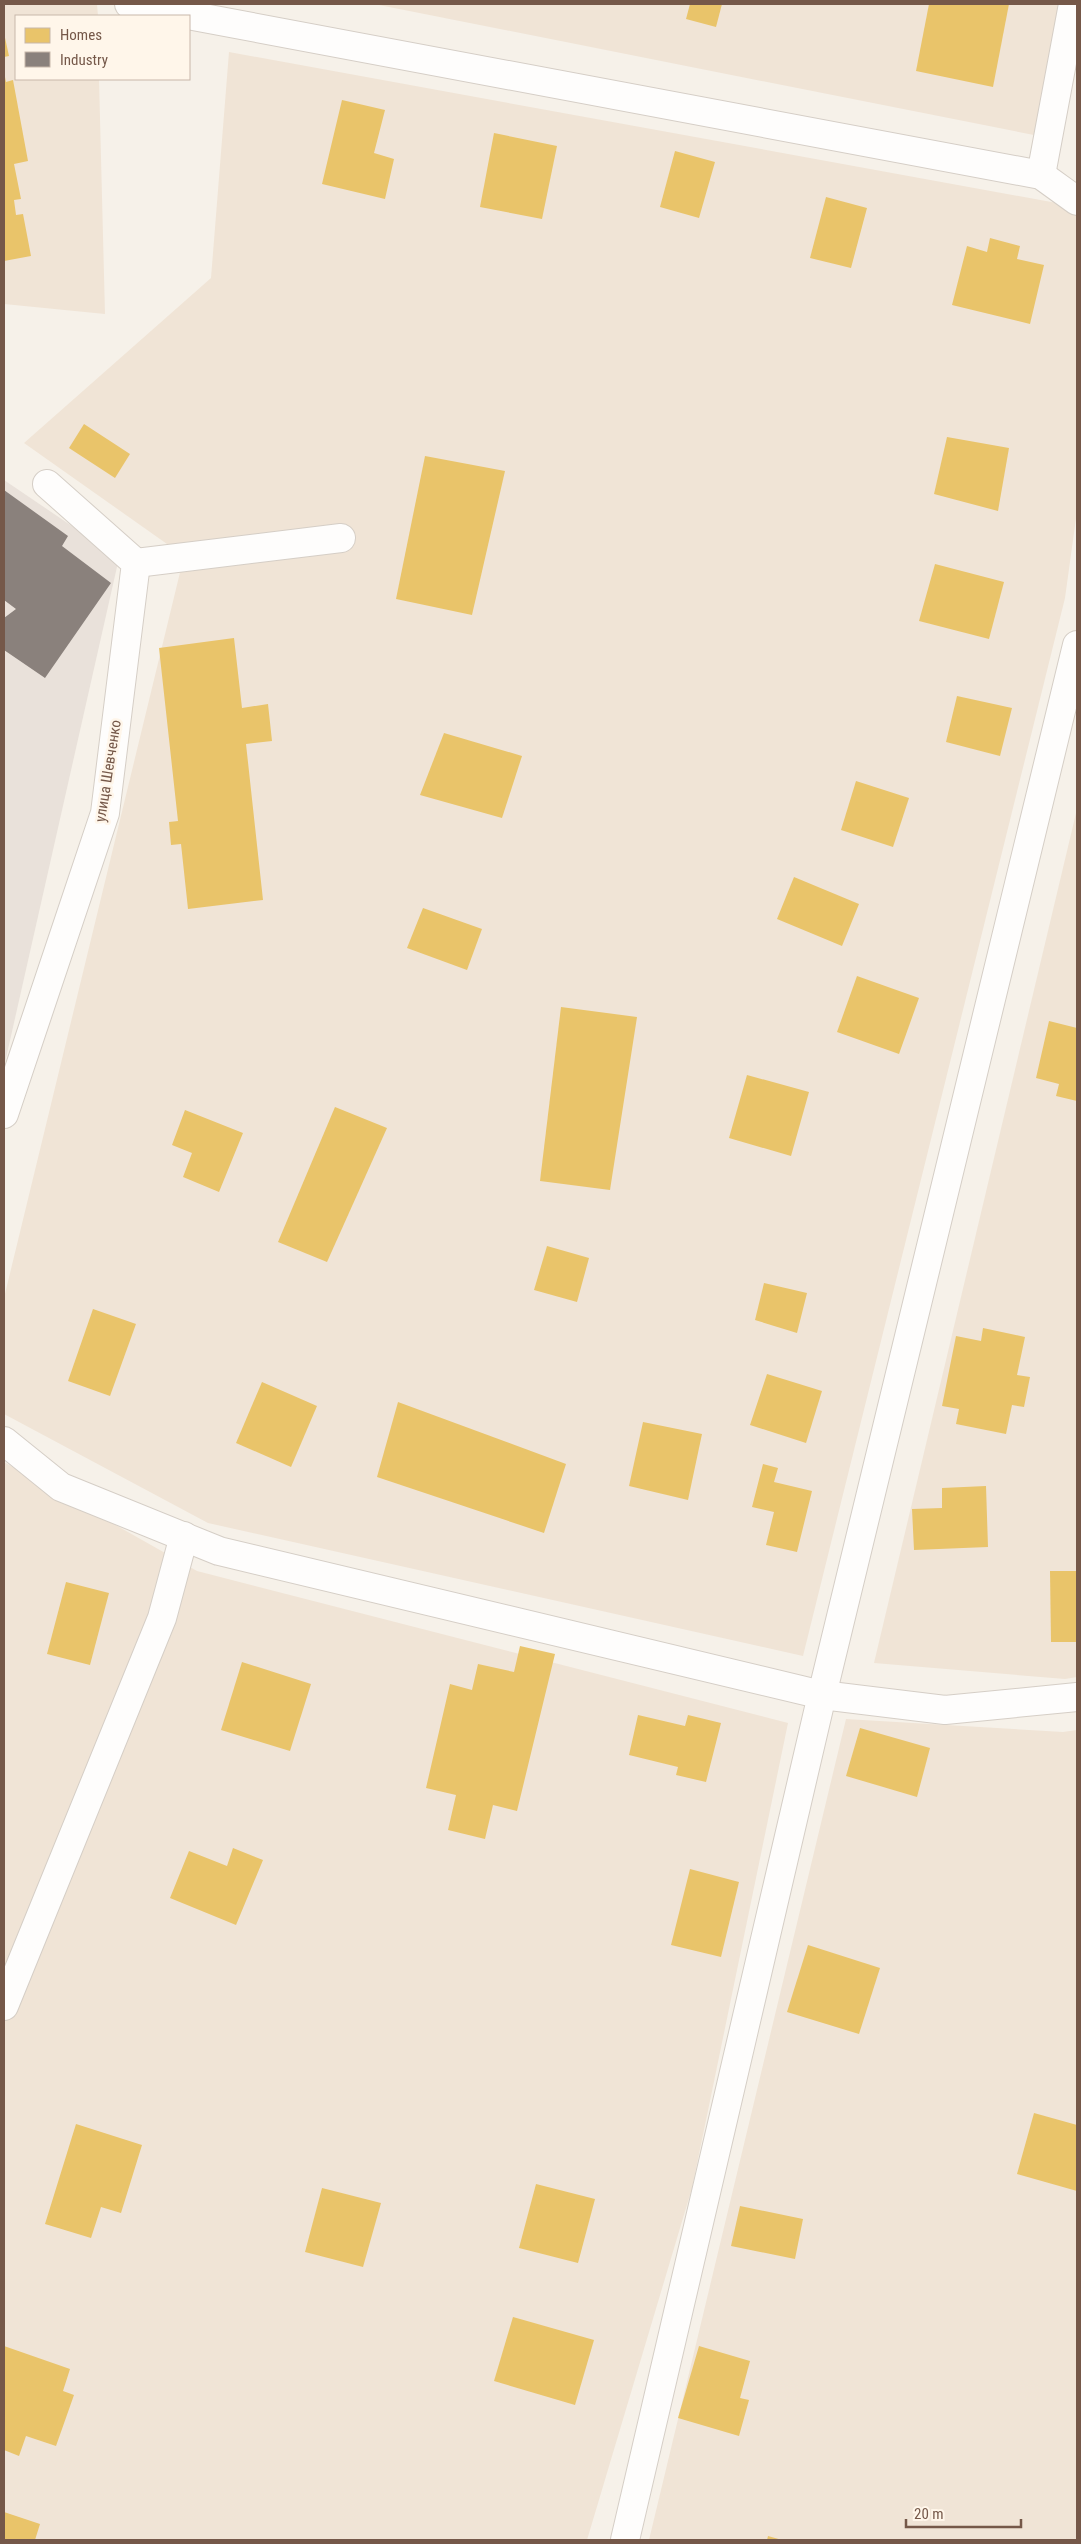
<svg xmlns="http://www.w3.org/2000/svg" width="1081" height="2544" viewBox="0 0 1081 2544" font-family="'Roboto Condensed',sans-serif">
<rect width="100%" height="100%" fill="#f6f1e9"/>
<g fill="#f0e4d6">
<path d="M4,4h93l1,12h-82v63h83l6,235 -101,-10z"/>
<path d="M374,4h687l-22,132z"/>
<path d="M229,52l844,154 4,7v298l-12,87 -262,1058 -595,-133 -204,-109v-116l180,-742 -160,-113 187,-165z"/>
<path d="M1077,809v868l-12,2 -191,-16z"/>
<path d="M4,1462l193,109 591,152 -96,465 -105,352h-583z"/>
<path d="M846,1719l217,13 14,-2v810h-428z"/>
</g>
<path fill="#e9e1da" d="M4,480l115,78 -115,509z"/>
<g fill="#e9c46a">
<path d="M690,4h32l-6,23 -30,-8z"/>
<path d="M929,4h80l-16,83 -77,-16z"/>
<path d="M4,33l5,23 -5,1z"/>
<path d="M4,72l2,10 7,-2 15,81 -14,3 7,35 -7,1 2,15 7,-1 8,42 -27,5z"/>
<path d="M342,100l43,10 -11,43 20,6 -9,40 -63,-15z"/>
<path d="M494,133l63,13 -15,73 -62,-12z"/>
<path d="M675,151l40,11 -16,56 -39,-11z"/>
<path d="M826,197l41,11 -16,60 -41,-10z"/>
<path d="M990,238l30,8 -3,13 27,6 -14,59 -78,-19 15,-59 20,6z"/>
<path d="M84,424l46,30 -15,24 -46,-30z"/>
<path d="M947,437l62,11 -11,63 -64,-17z"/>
<path d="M425,456l80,15 -33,144 -76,-16z"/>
<path d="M935,564l69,18 -15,57 -70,-18z"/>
<path d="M234,638l8,70 26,-4 4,37 -26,3 17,156 -75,9 -7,-65 -10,1 -2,-23 9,-1 -19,-173z"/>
<path d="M957,696l55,12 -12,48 -54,-14z"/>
<path d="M444,733l78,23 -20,62 -82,-23z"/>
<path d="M856,781l53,17 -16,49 -52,-17z"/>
<path d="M794,877l65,27 -17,42 -65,-27z"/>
<path d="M423,908l59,21 -15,41 -60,-22z"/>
<path d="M857,976l62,22 -20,56 -62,-22z"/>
<path d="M561,1007l76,10 -27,173 -70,-9z"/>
<path d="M1049,1021l28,7v73l-21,-5 3,-12 -23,-6z"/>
<path d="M747,1075l62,17 -18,64 -62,-18z"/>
<path d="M335,1107l52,21 -60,134 -49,-20z"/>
<path d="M185,1110l58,23 -24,59 -36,-15 9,-24 -20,-8z"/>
<path d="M547,1246l42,12 -12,44 -43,-12z"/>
<path d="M764,1283l43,10 -10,40 -42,-13z"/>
<path d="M93,1309l43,15 -26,72 -42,-15z"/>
<path d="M983,1328l42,9 -8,38 13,2 -6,30 -12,-2 -6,29 -50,-10 3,-15 -17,-3 14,-70 25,5z"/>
<path d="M767,1374l55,17 -16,52 -56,-18z"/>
<path d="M262,1382l55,24 -26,61 -55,-24z"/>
<path d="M398,1402l168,62 -22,69 -167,-56z"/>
<path d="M643,1422l59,12 -14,66 -59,-14z"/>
<path d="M763,1464l15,4 -4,14 38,9 -15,61 -31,-7 8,-33 -22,-5z"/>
<path d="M986,1486l2,61 -74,3 -2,-41 30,-1v-20z"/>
<path d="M1050,1571h27v71h-26z"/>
<path d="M66,1582l43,11 -19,72 -43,-11z"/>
<path d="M520,1646l35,8 -38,157 -24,-6 -8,34 -37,-9 8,-35 -30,-7 24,-104 22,6 6,-26 36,8z"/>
<path d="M242,1662l69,22 -21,67 -69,-21z"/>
<path d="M638,1715l47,11 3,-11 33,8 -15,59 -30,-7 2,-8 -49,-12z"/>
<path d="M860,1728l70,20 -13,49 -71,-21z"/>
<path d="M233,1848l30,12 -27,65 -66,-27 19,-47 38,15z"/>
<path d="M690,1869l49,13 -18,75 -50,-12z"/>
<path d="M808,1945l72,23 -21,66 -72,-22z"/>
<path d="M1034,2113l43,12v66l-60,-17z"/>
<path d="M76,2124l66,21 -21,68 -20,-6 -10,31 -46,-14z"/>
<path d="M536,2184l59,15 -17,64 -59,-15z"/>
<path d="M322,2188l59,15 -18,64 -58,-15z"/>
<path d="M740,2206l63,13 -8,40 -64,-13z"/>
<path d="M513,2317l81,23 -19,65 -81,-24z"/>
<path d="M4,2346l66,23 -7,22 11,4 -18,51 -30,-10 -7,20 -15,-6z"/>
<path d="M699,2346l51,15 -10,37 9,2 -10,36 -61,-18z"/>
<path d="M4,2512l36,12 -5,16h-31z"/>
<path d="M768,2536l14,4h-15z"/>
</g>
<path fill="#8a817c" d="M4,490l64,46 -6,10 49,37 -66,95 -41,-28v-32l12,-9 -12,-9z"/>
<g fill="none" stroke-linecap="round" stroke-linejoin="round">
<defs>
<g id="minor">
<path d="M129,4l912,171 36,26"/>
<path d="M1041,175l32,-171"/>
<path d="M136,563l205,-25"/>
<path d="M4,1114l101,-301 31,-250 -89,-79"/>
<path d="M4,1441l57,46 158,64 603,144 123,15 132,-13"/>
<path d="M4,2006l158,-388 22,-82"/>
<path d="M625,2540l197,-845 255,-1050"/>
</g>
</defs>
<use href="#minor" stroke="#d5cec6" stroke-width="30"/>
<use href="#minor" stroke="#fefdfc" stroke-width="28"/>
</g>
<g text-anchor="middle" stroke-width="5" stroke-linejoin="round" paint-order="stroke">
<g font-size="15" fill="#755849" stroke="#fff6ea">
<text transform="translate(108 771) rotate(-81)" y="5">улица Шевченко</text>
</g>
</g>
<rect width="1081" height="2544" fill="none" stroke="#755849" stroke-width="10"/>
<rect x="15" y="15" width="175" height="65" fill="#fff6ea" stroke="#c8b7aa"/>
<rect x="25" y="28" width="25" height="15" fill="#e9c46a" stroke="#c8b7aa"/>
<text x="60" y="40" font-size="15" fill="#755849">Homes</text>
<rect x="25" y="52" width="25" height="15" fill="#8a817c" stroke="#c8b7aa"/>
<text x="60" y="65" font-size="15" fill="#755849">Industry</text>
<path d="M906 2519v8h115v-8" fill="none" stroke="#755849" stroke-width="2.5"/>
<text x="914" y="2519" font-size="15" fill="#755849" stroke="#fff6ea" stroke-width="4" paint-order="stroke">20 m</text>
</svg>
